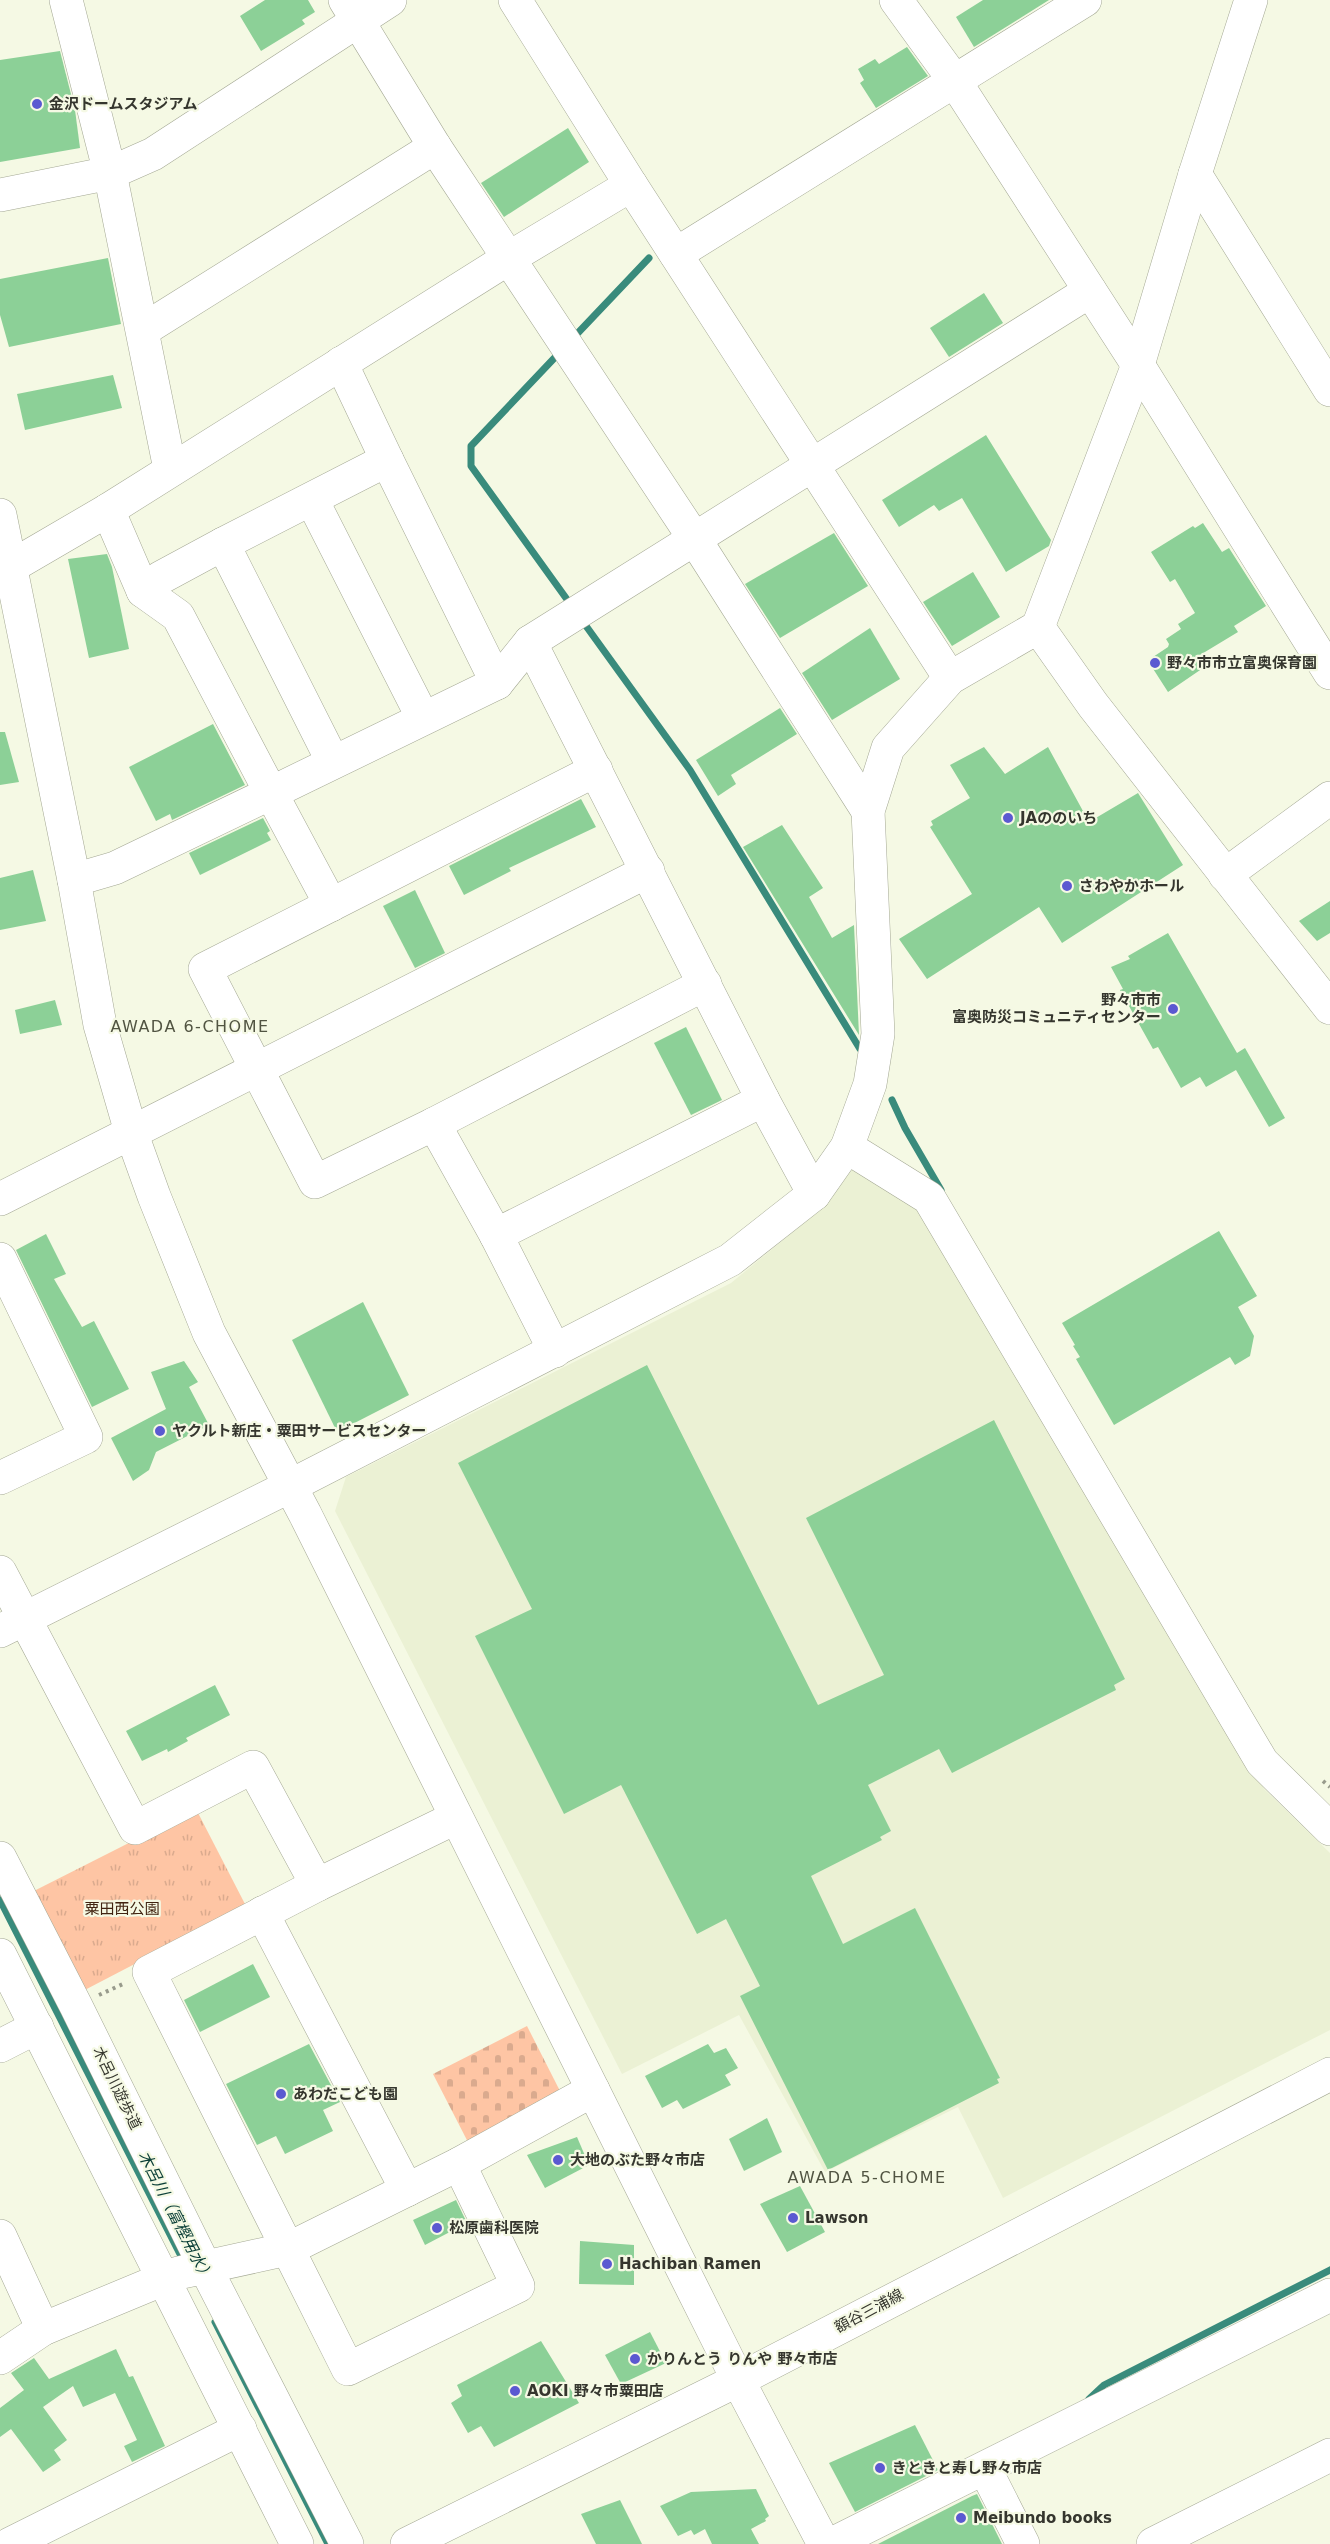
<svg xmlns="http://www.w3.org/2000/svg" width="1330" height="2544" viewBox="0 0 1330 2544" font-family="'DejaVu Sans','Noto Sans JP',sans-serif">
<defs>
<pattern id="grass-tufts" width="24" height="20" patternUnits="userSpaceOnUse" patternTransform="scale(1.5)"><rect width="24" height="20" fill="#fec5a4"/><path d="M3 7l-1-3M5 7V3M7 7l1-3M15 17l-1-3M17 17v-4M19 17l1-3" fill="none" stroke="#daaa8e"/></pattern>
<pattern id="cemetery-stones" width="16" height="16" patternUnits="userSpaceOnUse" patternTransform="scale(1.5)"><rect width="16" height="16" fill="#fec5a4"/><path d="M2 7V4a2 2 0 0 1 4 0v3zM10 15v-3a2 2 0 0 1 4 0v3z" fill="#daaa8e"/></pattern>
</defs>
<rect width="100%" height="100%" fill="#f5f9e4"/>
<path fill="#ebf1d4" d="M853,1167l66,38 345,584 66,64v177l-327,168 -45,-91 -133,65 -86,-157 -117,59 -287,-563 11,-34 385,-194 96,-79z"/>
<path fill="url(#grass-tufts)" d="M196,1809l50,97 -167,87 -53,-98z"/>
<path fill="url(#cemetery-stones)" d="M527,2026l33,65 -89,57 -38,-74z"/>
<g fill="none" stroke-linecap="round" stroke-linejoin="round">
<g stroke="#398b7c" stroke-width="7">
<path d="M575,336l74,-78"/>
<path d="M561,351l-90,95v20l100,139"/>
<path d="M581,619l109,151 170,279"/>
<path d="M892,1100l13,28 36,62"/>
<path d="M0,1900l185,364"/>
<path d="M215,2322l113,222"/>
<path d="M1089,2399l15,-14 226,-115"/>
</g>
</g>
<g fill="#8cd097">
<path d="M265,0h43l7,12 -13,8 3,4 -44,27 -21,-35z"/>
<path d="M983,0h66l-75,47 -18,-30z"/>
<path d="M907,47l21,29 -52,32 -16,-25 4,-3 -6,-11 17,-10 4,5z"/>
<path d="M60,51l15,59 5,38 -80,14v-102z"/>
<path d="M568,128l21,34 -85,55 -23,-34z"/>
<path d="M108,258l13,66 -112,23 -9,-32v-36z"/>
<path d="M984,293l19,30 -54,34 -19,-29z"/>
<path d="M113,375l9,33 -97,22 -8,-36z"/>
<path d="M986,435l65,105 -2,6 -43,26 -44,-74 -23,13 -5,-6 -35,22 -17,-27z"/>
<path d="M1203,523l19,29 7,-4 37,58 -32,20 4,6 -38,23 6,11 -38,26 -18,-28 5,-2 -2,-5 15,-10 1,-3 -3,-5 15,-10 -3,-5 17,-11 -20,-34 -5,3 -19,-30 42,-26 2,2z"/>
<path d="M834,533l34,53 -88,52 -35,-54z"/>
<path d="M107,554l5,13 17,82 -40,9 -21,-99z"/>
<path d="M973,572l27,45 -48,29 -29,-44z"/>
<path d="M870,628l30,51 -68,41 -30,-47z"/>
<path d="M780,708l17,26 -66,41 5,9 -18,12 -22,-36z"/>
<path d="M213,724l32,61 -73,35 -2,-6 -14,7 -27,-54z"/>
<path d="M0,732h5l14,50 -19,3z"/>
<path d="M984,747l21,27 43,-27 41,75 49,-29 45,72 -121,78 -23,-36 -112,72 -28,-40 73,-45 -42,-67 3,-2 -2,-4 39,-23 -20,-33z"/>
<path d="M581,799l15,28 -87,41 2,3 -47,24 -15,-29z"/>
<path d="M263,818l7,13 -3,2 4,7 -71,35 -11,-22z"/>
<path d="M782,825l41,63 -14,9 23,41 22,-13 5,110 -116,-188z"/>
<path d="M33,870l13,51 -46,9v-52z"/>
<path d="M415,890l30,63 -30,15 -32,-62z"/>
<path d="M1330,901v32l-13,8 -18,-20z"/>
<path d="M1168,933l69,120 8,-5 40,70 -16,9 -33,-57 -30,17 -6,-10 -19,11 -23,-41 -5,2 -33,-59 3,-1 -12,-22 19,-8 -2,-3z"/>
<path d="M55,1000l7,25 -42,9 -5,-24z"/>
<path d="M686,1027l36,73 -31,15 -37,-72z"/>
<path d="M1219,1231l38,65 -19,11 16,29 -4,20 -15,9 -5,-8 -116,68 -38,-66 4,-2 -7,-11 2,-1 -13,-22z"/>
<path d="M46,1234l20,40 -12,5 28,48 12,-6 35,68 -37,18 -76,-157z"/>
<path d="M363,1302l46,93 -72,37 -45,-92z"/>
<path d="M184,1361l14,21 -9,5 20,38 -53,27 -7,18 -16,11 -22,-43 55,-29 -15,-37z"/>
<path d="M647,1365l171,340 66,-30 -78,-157 188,-98 131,259 -11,6 2,5 -164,83 -13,-24 -71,36 23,46 -11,6 2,3 -71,36 32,68 72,-36 85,170 -3,1 2,4 -171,87 -88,-174 20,-10 -34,-67 -29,15 -76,-149 -57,29 -89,-178 57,-27 -74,-146z"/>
<path d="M215,1685l15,30 -44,23 2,3 -20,11 -1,-3 -25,12 -16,-30z"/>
<path d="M253,1964l17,33 -70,35 -16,-32z"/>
<path d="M309,2044l31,58 -17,8 10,21 -48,23 -9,-18 -19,9 -31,-61z"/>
<path d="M708,2044l6,9 12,-5 12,20 -13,7 6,10 -48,24 -6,-9 -15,8 -17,-32z"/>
<path d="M767,2118l15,34 -38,19 -15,-32z"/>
<path d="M577,2137l12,28 -44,23 -18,-33z"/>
<path d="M800,2186l25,46 -38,20 -27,-48z"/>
<path d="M456,2200l11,23 -42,22 -12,-25z"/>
<path d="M580,2241l54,4v40l-55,-1z"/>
<path d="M650,2332l16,31 -45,21 -16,-29z"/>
<path d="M541,2341l38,62 -85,44 -13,-21 -13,7 -17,-30 11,-7 -5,-11z"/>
<path d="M116,2349l13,28 4,-1 32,70 -33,16 -8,-16 13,-6 -22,-47 -32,14 -10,-21 -30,21 24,33 -13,10 7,10 -18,12 -32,-43 -11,8v-29l24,-18 -13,-17 23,-15 15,21z"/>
<path d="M915,2425l23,45 -83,42 -26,-49z"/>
<path d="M756,2489l13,27 -4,3 1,2 -15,8 8,15h-47l-7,-15 -11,6 -3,-5 -13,6 -18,-30 31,-14z"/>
<path d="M977,2494l25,50h-124l94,-48z"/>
<path d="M620,2500l22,44h-46l-15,-30z"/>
</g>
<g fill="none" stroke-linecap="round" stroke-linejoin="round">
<defs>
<g id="minor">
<path d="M66,0l44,173 60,296"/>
<path d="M345,0l90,147 259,391 174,273"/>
<path d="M896,0l58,80 184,285 192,308"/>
<path d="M1195,174l135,216"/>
<path d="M631,185l319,493"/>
<path d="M0,195l110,-22 43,-19 237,-154"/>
<path d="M676,254l409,-254"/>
<path d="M143,330l292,-183"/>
<path d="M341,363l46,97"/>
<path d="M312,500l111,218"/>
<path d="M108,510l35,81 35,25 93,177 226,-110 33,-41 560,-351"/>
<path d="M0,515l74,365 26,145 31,107 23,64 55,137 96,181 433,866 86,164"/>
<path d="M223,544l110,218"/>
<path d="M0,573l108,-63 401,-252 122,-73 -116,-185"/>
<path d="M143,591l17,-13 63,-34 164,-84 110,223"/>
<path d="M1038,627l100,-262 57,-191 56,-174"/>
<path d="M530,642l233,458 51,94"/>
<path d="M596,770l-391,199 110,213 119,-58 271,-140"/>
<path d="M1225,875l105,-77"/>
<path d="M74,880l41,-12 156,-75 60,112"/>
<path d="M434,1124l62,111 59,116"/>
<path d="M847,1147l82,51 333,564 68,67"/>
<path d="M0,1199l648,-328"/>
<path d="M496,1235l267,-135"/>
<path d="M0,1259l86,178 -86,41"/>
<path d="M0,1572l135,256 118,-61 64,118 138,-67"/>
<path d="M0,1631l290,-145 440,-226 84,-66 33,-47 23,-63 8,-50 -10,-223 20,-63 62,-70 88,-51 55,78 237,303"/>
<path d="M0,1858l76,148 129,261 142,277"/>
<path d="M317,1885l-168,87 199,397 170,-83 -59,-122"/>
<path d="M262,1913l145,277"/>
<path d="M0,1955l297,589"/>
<path d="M0,2046l37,-19"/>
<path d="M0,2236l43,93"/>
<path d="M0,2358l43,-29 135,-56 110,-24 171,-85 134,-74"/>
<path d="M985,2469l38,75"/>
<path d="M10,2544l230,-115"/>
<path d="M832,2544l498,-249"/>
<path d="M1153,2544l177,-89"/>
</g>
<path id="major" d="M407,2544l331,-164 592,-306"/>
</defs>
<use href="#minor" stroke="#a4a894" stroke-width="34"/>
<use href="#major" stroke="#a4a894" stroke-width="34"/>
<g stroke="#989b8c" stroke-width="4" stroke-dasharray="3 4.5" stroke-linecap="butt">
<path d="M1323,1781l7,6"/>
<path d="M99,1995l26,-12"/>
</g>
<use href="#minor" stroke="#fff" stroke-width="33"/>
<use href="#major" stroke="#fff" stroke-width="33"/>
</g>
<g fill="#5b59d1" stroke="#f5f9e4" stroke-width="2">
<circle cx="37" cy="104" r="6"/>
<circle cx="1155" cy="663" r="6"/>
<circle cx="1008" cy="818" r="6"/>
<circle cx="1067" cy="886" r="6"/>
<circle cx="1173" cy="1009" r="6"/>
<circle cx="160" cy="1431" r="6"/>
<circle cx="281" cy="2094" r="6"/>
<circle cx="558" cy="2160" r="6"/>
<circle cx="793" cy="2218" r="6"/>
<circle cx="437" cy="2228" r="6"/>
<circle cx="607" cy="2264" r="6"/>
<circle cx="635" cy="2359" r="6"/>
<circle cx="515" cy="2391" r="6"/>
<circle cx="880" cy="2468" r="6"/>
<circle cx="961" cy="2518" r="6"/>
</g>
<g text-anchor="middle" stroke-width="4.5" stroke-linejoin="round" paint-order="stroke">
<g font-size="15" font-weight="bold" fill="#35362e" stroke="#f5f9e4" text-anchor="start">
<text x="49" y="109">金沢ドームスタジアム</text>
<text x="1167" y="668">野々市市立富奥保育園</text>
<text x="1020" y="823">JAののいち</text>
<text x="1079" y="891">さわやかホール</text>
<text x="1161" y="1005" text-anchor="end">野々市市<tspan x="1161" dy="17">富奥防災コミュニティセンター</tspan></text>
<text x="172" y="1436">ヤクルト新庄・粟田サービスセンター</text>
<text x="293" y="2099">あわだこども園</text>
<text x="570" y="2165">大地のぶた野々市店</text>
<text x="805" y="2223">Lawson</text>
<text x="449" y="2233">松原歯科医院</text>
<text x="619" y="2269">Hachiban Ramen</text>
<text x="647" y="2364">かりんとう りんや 野々市店</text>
<text x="527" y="2396">AOKI 野々市粟田店</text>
<text x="892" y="2473">きときと寿し野々市店</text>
<text x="973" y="2523">Meibundo books</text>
</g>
<g font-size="15" fill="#412411" stroke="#f5f9e4">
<text x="122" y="1914">粟田西公園</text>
</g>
<g font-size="15" fill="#35362e" stroke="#f5f9e4">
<text transform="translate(117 2088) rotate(64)" y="5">木呂川遊歩道</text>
<text transform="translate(869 2311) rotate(-28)" y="5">額谷三浦線</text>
</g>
<g font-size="16" letter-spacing="1.5" fill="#515442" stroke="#f5f9e4">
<text x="190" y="1032">AWADA 6-CHOME</text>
<text x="867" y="2183">AWADA 5-CHOME</text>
</g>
<g font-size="16" font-style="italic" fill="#0b3f38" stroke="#f5f9e4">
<text transform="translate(176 2216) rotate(63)" y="6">木呂川（富樫用水）</text>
</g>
</g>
</svg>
